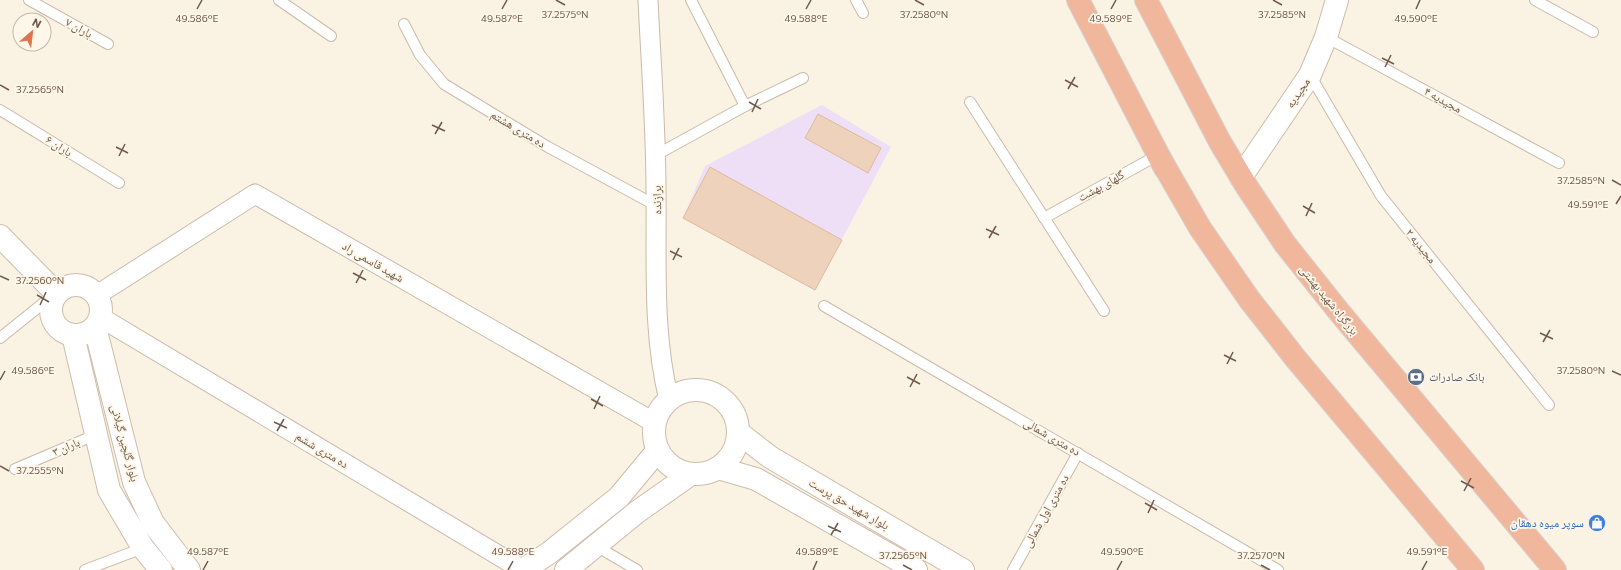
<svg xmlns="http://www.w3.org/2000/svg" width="1621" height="570" viewBox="0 0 1621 570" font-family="Commissioner,'Noto Naskh Arabic',sans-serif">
<rect width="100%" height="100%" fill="#faf2e3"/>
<path fill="#efdff6" d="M822,105l69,42 -76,143 -132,-72 22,-52z"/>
<g fill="#eed2bc" stroke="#dfb99e">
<path d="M818,114l63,34 -13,25 -63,-35z"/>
<path d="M710,167l132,73 -27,50 -132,-72z"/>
</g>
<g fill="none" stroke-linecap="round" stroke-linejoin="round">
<defs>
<g id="lane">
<path d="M29,0l79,44"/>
<path d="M279,0l52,36"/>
<path d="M691,0l54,106"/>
<path d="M856,0l7,13"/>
<path d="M1535,0l58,32"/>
<path d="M404,24l16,31 24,29 104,63 109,59"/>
<path d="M1326,37l233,126"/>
<path d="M1310,75l71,121 168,209"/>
<path d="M970,102l134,209"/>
<path d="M0,110l119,73"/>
<path d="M656,155l89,-49 58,-28"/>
<path d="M1044,218l114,-63"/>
<path d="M824,306l454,264"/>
<path d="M0,338l56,-45"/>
<path d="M15,469l80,-34"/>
<path d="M596,546l41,24"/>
<path d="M85,570l58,-22"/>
<path d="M1013,570l65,-117"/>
</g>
<g id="street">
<path d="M648,0c3,64 8,127 8,191 1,69 -4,141 13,209"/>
<path d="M97,295l158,-101 400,229"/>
<path d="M100,317l423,253"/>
</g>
<g id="secondary">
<path d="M1241,177l69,-102 16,-38 11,-37"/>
<path d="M0,236l56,57"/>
<circle cx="76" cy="310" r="25"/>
<path d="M95,327l39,155 19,41 36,47"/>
<path d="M73,335l36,155 34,58 18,22"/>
<circle cx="696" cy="432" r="42"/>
<path d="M739,433l31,24 193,113"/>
<path d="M718,468l38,11 160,91"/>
<path d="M523,570l26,-17 70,-56 39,-47"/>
<path d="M566,570l71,-58 54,-38"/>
</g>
<g id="highway">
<path d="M1078,0l87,168"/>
<path d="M1146,0l74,142 27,45 38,57 55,69 215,257"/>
<path d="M1158,155l42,73 49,71 47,60 177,211"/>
</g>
</defs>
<use href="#lane" stroke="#cabaaa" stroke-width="12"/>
<use href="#street" stroke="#cabaaa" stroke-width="21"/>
<use href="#secondary" stroke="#cfbcaa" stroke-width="24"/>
<use href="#highway" stroke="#d7d1cd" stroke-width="24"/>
<use href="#lane" stroke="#fff" stroke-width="10"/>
<use href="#street" stroke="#fff" stroke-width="19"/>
<use href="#secondary" stroke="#fff" stroke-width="22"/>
<use href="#highway" stroke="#f1b79d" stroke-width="22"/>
</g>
<path fill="none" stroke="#705a4b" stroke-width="1.5" d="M556,0l9,5M915,0l9,5M1273,0l9,5M197,9l5,-9M502,9l5,-9M806,9l5,-9M1111,9l5,-9M1416,9l4,-9M1382,58l12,6M1385,67l6,-12M1065,80l13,7M0,85l9,5M1068,89l7,-12M749,102l12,7M752,112l6,-13M432,125l13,6M435,134l7,-12M116,147l12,6M119,156l6,-12M1612,180l9,5M1616,204l5,-8M1303,206l12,7M1306,216l6,-13M986,229l13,6M989,238l7,-12M670,251l12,6M673,260l6,-12M353,273l13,7M0,276l9,4M356,283l7,-13M37,295l12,7M40,305l6,-13M1540,333l13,6M1543,342l7,-12M1224,355l12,6M1227,364l6,-12M1612,371l9,4M907,377l13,7M0,380l5,-9M910,387l7,-13M591,399l12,7M594,409l6,-13M274,422l13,6M277,431l7,-12M0,466l9,5M1461,481l13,7M1464,491l7,-13M1145,503l12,7M1148,513l6,-13M828,526l13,6M831,535l7,-12M903,565l9,5M1261,565l9,5M203,570l5,-9M508,570l5,-9M813,570l4,-9M1117,570l5,-9M1422,570l5,-9"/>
<defs>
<symbol id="bank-disc" viewBox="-11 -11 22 22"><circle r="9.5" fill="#5c6f8a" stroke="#fef6e8"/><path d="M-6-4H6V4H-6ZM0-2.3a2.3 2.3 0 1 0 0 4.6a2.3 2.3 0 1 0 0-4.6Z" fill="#fff"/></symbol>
<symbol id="shop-disc" viewBox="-11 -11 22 22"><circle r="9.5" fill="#3f7fe0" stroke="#fef6e8"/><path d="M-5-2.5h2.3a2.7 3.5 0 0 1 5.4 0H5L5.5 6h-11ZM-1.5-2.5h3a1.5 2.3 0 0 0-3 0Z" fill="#fff"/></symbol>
</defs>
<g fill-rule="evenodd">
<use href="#bank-disc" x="1406" y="367" width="20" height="20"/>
<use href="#shop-disc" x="1587" y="513" width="20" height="20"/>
</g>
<g text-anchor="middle" stroke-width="3.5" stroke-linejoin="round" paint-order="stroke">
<g font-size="12" fill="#705a4b" stroke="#fef6e8">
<text transform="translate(79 28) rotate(29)" y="4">باران ۷</text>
<text transform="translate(1298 93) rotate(-56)" y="4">مجیدیه</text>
<text transform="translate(1443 100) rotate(29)" y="4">مجیدیه ۴</text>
<text transform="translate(518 129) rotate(31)" y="4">ده متری هشتم</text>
<text transform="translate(59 146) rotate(32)" y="4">باران ۶</text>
<text transform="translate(1101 186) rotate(-29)" y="4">گلهای بهشت</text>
<text transform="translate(657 200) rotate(-91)" y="4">برازنده</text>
<text transform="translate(1421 246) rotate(51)" y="4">مجیدیه ۲</text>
<text transform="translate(373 262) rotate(30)" y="4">شهید قاسمی راد</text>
<text transform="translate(1329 300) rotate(51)" y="4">بزرگراه شهید بهشتی</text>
<text transform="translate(1052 437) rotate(30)" y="4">ده متری شمالی</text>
<text transform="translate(125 443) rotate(75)" y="4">بلوار گلچین گیلانی</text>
<text transform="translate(66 447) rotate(-23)" y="4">باران ۳</text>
<text transform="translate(322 450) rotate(31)" y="4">ده متری ششم</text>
<text transform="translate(849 504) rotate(30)" y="4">بلوار شهید حق پرست</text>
<text transform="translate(1046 511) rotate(-61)" y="4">ده متری اول شمالی</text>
</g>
<g font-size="12" fill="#4e5e75" stroke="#fef6e8" text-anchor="start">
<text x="1429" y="381">بانک صادرات</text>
</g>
<g font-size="12" fill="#366cbe" stroke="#fef6e8" text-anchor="end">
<text x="1584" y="527">سوپر میوه دهقان</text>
</g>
</g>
<g font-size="10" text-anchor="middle" fill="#705a4b" stroke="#fef6e8" stroke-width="3.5" stroke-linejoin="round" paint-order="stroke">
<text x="565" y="18">37.2575°N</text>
<text x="1282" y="18">37.2585°N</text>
<text x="924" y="18">37.2580°N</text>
<text x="197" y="22">49.586°E</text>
<text x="502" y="22">49.587°E</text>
<text x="806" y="22">49.588°E</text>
<text x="1111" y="22">49.589°E</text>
<text x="1416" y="22">49.590°E</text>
<text x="40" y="93">37.2565°N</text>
<text x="1581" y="184">37.2585°N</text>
<text x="1588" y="208">49.591°E</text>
<text x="40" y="284">37.2560°N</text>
<text x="1581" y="374">37.2580°N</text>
<text x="33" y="374">49.586°E</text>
<text x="40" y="474">37.2555°N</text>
<text x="208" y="555">49.587°E</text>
<text x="513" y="555">49.588°E</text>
<text x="817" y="555">49.589°E</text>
<text x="1122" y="555">49.590°E</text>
<text x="1427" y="555">49.591°E</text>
<text x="903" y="559">37.2565°N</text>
<text x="1261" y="559">37.2570°N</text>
</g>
<g transform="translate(32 32) rotate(28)"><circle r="19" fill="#fef6e8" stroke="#c5b8a9"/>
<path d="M0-3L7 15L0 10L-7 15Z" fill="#dd754f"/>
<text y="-6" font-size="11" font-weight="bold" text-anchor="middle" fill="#705a4b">N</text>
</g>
</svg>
